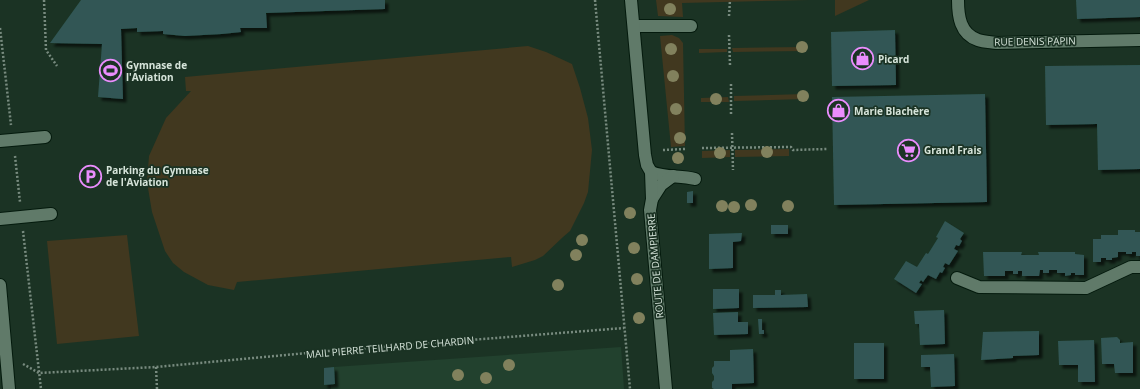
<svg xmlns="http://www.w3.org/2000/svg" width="1140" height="389" viewBox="0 0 1140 389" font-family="'Open Sans',sans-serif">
<defs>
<filter id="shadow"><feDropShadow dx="3.5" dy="3.5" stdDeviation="1" flood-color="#0009"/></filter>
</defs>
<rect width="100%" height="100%" fill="#1b3324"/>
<path fill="#22412e" d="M621,347l3,42h-293v-4l4,-1 -1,-17z"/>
<g fill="#41381f">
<path d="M656,0h153l-127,3 1,14 -25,-1z"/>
<path d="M835,0h34l-34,16z"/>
<path d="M672,35l7,3 4,5 2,103 -14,1 -11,-111z"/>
<path d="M528,46l18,6 26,12 8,24 8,30 4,32 -4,42 -4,11 -14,28 -7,6 -20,19 -8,4 -23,7 -1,-10 -274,25 -3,8 -26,-5 -24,-13 -11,-9 -8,-12 -13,-39 -5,-30 2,-26 17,-38 25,-27h-5l-1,-14z"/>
<path d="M804,47l1,4 -72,1 -1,-4z"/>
<path d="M699,49h28v3l-28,1z"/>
<path d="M805,94v5l-71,2v-5z"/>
<path d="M728,97l1,5h-28v-4z"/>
<path d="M789,149v7l-54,1v-7z"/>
<path d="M730,150v7l-28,1v-7z"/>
<path d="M127,235l12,101 -82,8 -10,-103z"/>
</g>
<g fill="#305754" filter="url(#shadow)">
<path d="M81,0h304v9l-119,4 1,15h-27l1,4 -19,2 -37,2 -22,-2v-3l-26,1v-4l-16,1 2,70 -25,-2 4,-53 -52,-1z"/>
<path d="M1076,0h64v17l-63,2z"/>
<path d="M895,30l1,55 -64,1 -1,-54z"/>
<path d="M1140,65v104l-42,1 -1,-46 -51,1 -1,-59z"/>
<path d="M985,94l2,108 -153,3 -2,-108z"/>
<path d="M693,191v12h-6v-11z"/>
<path d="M945,221l19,12 -4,6 2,2 -3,5 -3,-1 -2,4 4,2 -9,14 -4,-2 -2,4 2,1 -3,5 -2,-1 -4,7 -8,-4 -5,7 -2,-2 -2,3 3,1 -6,9 -22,-14 12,-18 11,6 9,-14 2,1 10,-16 -2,-1z"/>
<rect x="771" y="225" width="17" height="9"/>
<path d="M1118,230h17v2h5v24h-4v-4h-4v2h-6v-2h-8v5l-6,1v2h-6v-2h-5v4h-8v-23h8v-4h17z"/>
<path d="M742,233l-1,8 -8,1v26l-24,1v-35z"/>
<path d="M983,252h39l-1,3h18l-1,-3h37v2l9,1v20h-9v-2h-4v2l-6,1v-3h-8v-3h-8v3h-6v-3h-3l-1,6h-17v-5h-4v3h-5v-3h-8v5h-21z"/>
<path d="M713,289h26v19l-26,1z"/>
<path d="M775,290h6v5l26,-1 1,13 -55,1v-13h22z"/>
<path d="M944,310l1,34 -25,1 -1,-21h-4l-1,-13z"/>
<path d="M738,312v10h10v12l-34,1 -1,-22z"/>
<path d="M758,319h4v11h2v4h-5z"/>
<path d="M1039,331v24l-26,1v2l-32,2 2,-28z"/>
<path d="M1117,337l3,3v3l13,-1v31h-18l-1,-9h-12l-1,-26z"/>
<path d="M1094,340l1,42h-17v-17h-19l-1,-24z"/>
<rect x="854" y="343" width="30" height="36"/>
<path d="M753,349l1,34 -22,1v5h-18l-2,-1v-6l2,-2v-4l-2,-3v-5l2,-2v-5h16v-11z"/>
<path d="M954,354l1,32 -24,1 -1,-20h-9v-12z"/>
<path d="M334,367l1,17 -11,1v-17z"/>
</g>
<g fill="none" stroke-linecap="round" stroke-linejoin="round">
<defs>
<g id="lane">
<path d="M634,26h57"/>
<path d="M0,141l45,-4"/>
<path d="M651,172c15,6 29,3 44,7"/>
<path d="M652,199l9,-14 12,-9"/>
<path d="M0,219l51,-5"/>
</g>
<g id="street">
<path d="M631,0l14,155 2,10 4,7 1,27 -2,11 16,179"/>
<path d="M958,0c0,16 2,34 20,40 6,2 13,2 19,3l143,-3"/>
<path d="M957,278l22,9 107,1 45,-21h9"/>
<path d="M0,285l9,104"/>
</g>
</defs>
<use href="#lane" stroke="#041a0d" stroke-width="14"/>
<use href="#street" stroke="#041a0d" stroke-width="14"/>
<g stroke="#788b7f" stroke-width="2.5" stroke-dasharray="2 2" stroke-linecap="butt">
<path d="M44,0l2,50 11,16"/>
<path d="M595,0l35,389"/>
<path d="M729,16l1,-16"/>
<path d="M0,28l11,97"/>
<path d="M729,35l1,30"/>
<path d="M731,84v30"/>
<path d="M732,133l1,37"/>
<path d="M702,148l89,-1 2,3 34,-1"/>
<path d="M663,150l22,-1"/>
<path d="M15,156l5,46"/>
<path d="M23,231l18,158"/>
<path d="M23,364l16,9 117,-6 173,-16 295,-23"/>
<path d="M156,367l1,22"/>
</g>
<use href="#lane" stroke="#607a69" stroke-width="12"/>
<use href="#street" stroke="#607a69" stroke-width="12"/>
</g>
<g fill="#81815d">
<circle cx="670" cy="9" r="6"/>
<circle cx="802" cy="47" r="6"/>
<circle cx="671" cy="49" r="6"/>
<circle cx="673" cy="76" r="6"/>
<circle cx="803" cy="96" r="6"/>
<circle cx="716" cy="99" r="6"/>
<circle cx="676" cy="109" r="6"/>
<circle cx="680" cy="138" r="6"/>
<circle cx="767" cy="152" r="6"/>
<circle cx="720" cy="153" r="6"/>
<circle cx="678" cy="158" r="6"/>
<circle cx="751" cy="205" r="6"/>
<circle cx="722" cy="206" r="6"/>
<circle cx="788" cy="206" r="6"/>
<circle cx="734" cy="207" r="6"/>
<circle cx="630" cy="213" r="6"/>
<circle cx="582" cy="240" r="6"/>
<circle cx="634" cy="248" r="6"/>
<circle cx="576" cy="255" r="6"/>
<circle cx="637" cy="279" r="6"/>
<circle cx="558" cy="285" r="6"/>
<circle cx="639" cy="318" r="6"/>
<circle cx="509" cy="365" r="6"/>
<circle cx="458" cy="375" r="6"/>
<circle cx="486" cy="378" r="6"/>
</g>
<defs>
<symbol id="shop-ring" viewBox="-11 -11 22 22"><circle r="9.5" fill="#1b3324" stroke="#ea8dfd" stroke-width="1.5"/><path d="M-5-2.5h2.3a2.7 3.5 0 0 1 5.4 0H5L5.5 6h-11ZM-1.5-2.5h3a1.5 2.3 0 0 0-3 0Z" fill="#ea8dfd"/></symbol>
<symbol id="stadium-ring" viewBox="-11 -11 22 22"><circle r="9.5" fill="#1b3324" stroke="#ea8dfd" stroke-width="1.5"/><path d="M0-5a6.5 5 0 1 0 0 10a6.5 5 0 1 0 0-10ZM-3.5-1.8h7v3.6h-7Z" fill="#ea8dfd"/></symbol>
<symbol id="supermarket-ring" viewBox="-11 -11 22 22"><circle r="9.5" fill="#1b3324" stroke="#ea8dfd" stroke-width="1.5"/><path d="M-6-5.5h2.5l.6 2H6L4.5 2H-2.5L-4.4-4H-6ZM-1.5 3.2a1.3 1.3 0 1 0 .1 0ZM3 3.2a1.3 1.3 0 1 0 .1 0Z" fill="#ea8dfd"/></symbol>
<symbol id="parking-ring" viewBox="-11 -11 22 22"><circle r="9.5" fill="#1b3324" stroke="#ea8dfd" stroke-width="1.5"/><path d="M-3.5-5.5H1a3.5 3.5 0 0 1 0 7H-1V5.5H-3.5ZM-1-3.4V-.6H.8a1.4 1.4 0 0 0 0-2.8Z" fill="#ea8dfd"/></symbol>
</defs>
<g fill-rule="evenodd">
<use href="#shop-ring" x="850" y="46" width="25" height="25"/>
<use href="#stadium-ring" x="98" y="58" width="25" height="25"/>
<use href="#shop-ring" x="826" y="98" width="25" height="25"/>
<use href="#supermarket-ring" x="896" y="138" width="25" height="25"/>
<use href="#parking-ring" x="78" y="164" width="25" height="25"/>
</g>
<g text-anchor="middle" stroke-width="3.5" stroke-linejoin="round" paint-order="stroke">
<g font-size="10" fill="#d6e4da" stroke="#1b3324">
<text transform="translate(1035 41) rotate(-1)" y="4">RUE DENIS PAPIN</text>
<text transform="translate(655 266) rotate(-95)" y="4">ROUTE DE DAMPIERRE</text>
<text transform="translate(390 347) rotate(-5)" y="4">MAIL PIERRE TEILHARD DE CHARDIN</text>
</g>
<g font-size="10" font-weight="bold" fill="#d6e4da" stroke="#1b3324" text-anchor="start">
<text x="878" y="63">Picard</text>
<text x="126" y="69">Gymnase de<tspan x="126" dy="12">l'Aviation</tspan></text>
<text x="854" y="115">Marie Blachère</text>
<text x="924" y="154">Grand Frais</text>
<text x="106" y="174">Parking du Gymnase<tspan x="106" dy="12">de l'Aviation</tspan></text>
</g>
</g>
</svg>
